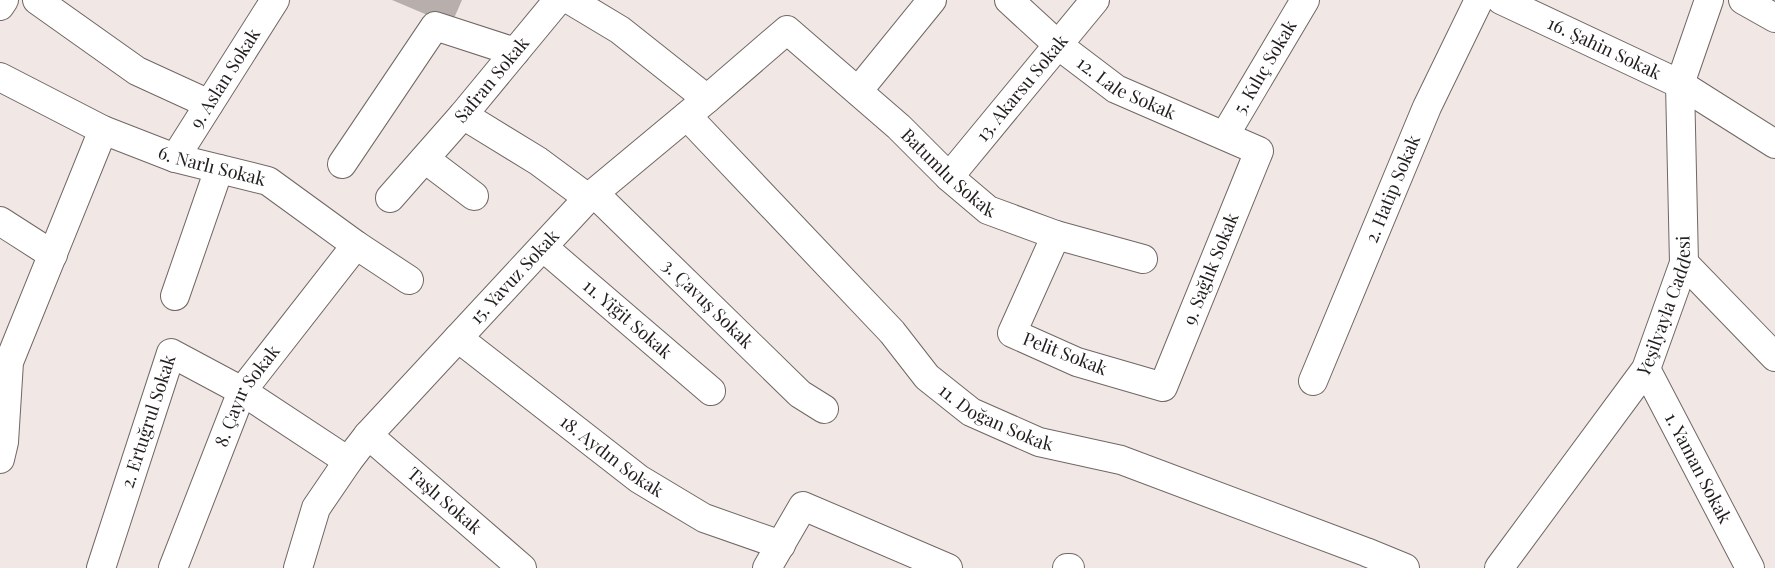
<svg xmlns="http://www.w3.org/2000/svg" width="1775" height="568" viewBox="0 0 1775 568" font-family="'Playfair Display',serif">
<rect width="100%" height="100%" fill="#f1e7e4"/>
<path fill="#b8afac" d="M392,0h70l-11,25z"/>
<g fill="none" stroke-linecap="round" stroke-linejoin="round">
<defs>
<g id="minor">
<path d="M37,0l100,71 72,33"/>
<path d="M570,0l50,30 87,69"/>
<path id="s1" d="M1009,0l49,45 58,44 143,62 -96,236 -86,-25 -65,-29 44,-98"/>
<path id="s2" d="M1501,0l179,84 95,60"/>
<path d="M1743,0l32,18"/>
<path d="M0,6l4,-6"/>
<path id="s3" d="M0,77l103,53 72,28 93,23 88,64 53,35"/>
<path d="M858,91l74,-91"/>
<path d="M463,115l75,46 50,37"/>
<path id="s4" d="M687,116l205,216 35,45 44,35 68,30 82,18 245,92 39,16"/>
<path id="s5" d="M1225,135l80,-135"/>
<path id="s6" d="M175,158l100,-158"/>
<path d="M425,159l49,37"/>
<path d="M342,164l93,-138 80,26"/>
<path id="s7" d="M949,177l146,-177"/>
<path id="s8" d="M594,193l206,201 24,15"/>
<path id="s9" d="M390,198l73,-83 95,-115"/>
<path d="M0,221l53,34"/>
<path id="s10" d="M543,247l168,144"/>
<path d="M1684,263l91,94"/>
<path d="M175,296l44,-127"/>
<path id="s11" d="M458,338l181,141 65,39 77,27"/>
<path id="s12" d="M1646,369l104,199"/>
<path id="s13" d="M1313,381l114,-274 52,-107"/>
<path id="s14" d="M368,435l154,133"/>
<path d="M0,459l4,-17 5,-80 94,-232"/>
<path id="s15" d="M101,568l70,-215 71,38 106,70"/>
<path id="s16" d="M173,568l69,-177 114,-146"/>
<path id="s17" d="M298,568l18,-60 32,-47 20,-26 220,-237 119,-99 80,-69 112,97 50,50 39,33 68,25 87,24"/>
<path d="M767,568l36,-62 145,62"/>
<path d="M1067,568h3"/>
<path id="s18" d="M1499,568l147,-199 38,-106 -4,-179 29,-84"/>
</g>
</defs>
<use href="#minor" stroke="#706765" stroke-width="30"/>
<use href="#minor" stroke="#fff" stroke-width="28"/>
</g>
<g text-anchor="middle" stroke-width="5" stroke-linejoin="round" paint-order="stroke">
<g font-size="18" fill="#23201f" stroke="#fff">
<text dy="6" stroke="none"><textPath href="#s2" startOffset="114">16. Şahin Sokak</textPath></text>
<text dy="6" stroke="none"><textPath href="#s5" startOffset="79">5. Kılıç Sokak</textPath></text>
<text dy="6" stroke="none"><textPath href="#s6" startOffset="94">9. Aslan Sokak</textPath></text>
<text dy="6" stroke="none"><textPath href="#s9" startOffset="156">Safran Sokak</textPath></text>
<text dy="6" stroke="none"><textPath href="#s1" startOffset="148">12. Lale Sokak</textPath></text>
<text dy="6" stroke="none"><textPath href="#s7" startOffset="115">13. Akarsu Sokak</textPath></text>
<text dy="6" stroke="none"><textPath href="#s3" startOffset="231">6. Narlı Sokak</textPath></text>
<text dy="6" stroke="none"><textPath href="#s17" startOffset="952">Batumlu Sokak</textPath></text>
<text dy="6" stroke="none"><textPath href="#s13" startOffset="208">2. Hatip Sokak</textPath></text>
<text transform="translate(1211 269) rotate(-68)" y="6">9. Sağlık Sokak</text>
<text dy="6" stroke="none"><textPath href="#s17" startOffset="368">15. Yavuz Sokak</textPath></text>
<text dy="6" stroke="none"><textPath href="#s8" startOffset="159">3. Çavuş Sokak</textPath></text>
<text dy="6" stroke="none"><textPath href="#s18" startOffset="314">Yeşilyayla Caddesi</textPath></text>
<text dy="6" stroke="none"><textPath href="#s10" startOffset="111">11. Yiğit Sokak</textPath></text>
<text transform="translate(1065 354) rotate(21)" y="6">Pelit Sokak</text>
<text dy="6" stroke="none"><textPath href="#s16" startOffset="188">8. Çayır Sokak</textPath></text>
<text dy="6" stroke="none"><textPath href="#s4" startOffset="436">11. Doğan Sokak</textPath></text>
<text dy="6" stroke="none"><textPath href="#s15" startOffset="154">2. Ertuğrul Sokak</textPath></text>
<text dy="6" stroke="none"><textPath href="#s11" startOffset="194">18. Aydın Sokak</textPath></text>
<text dy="6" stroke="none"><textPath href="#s12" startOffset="112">1. Yaman Sokak</textPath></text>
<text dy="6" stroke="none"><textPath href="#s14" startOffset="101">Taşlı Sokak</textPath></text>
</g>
</g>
</svg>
